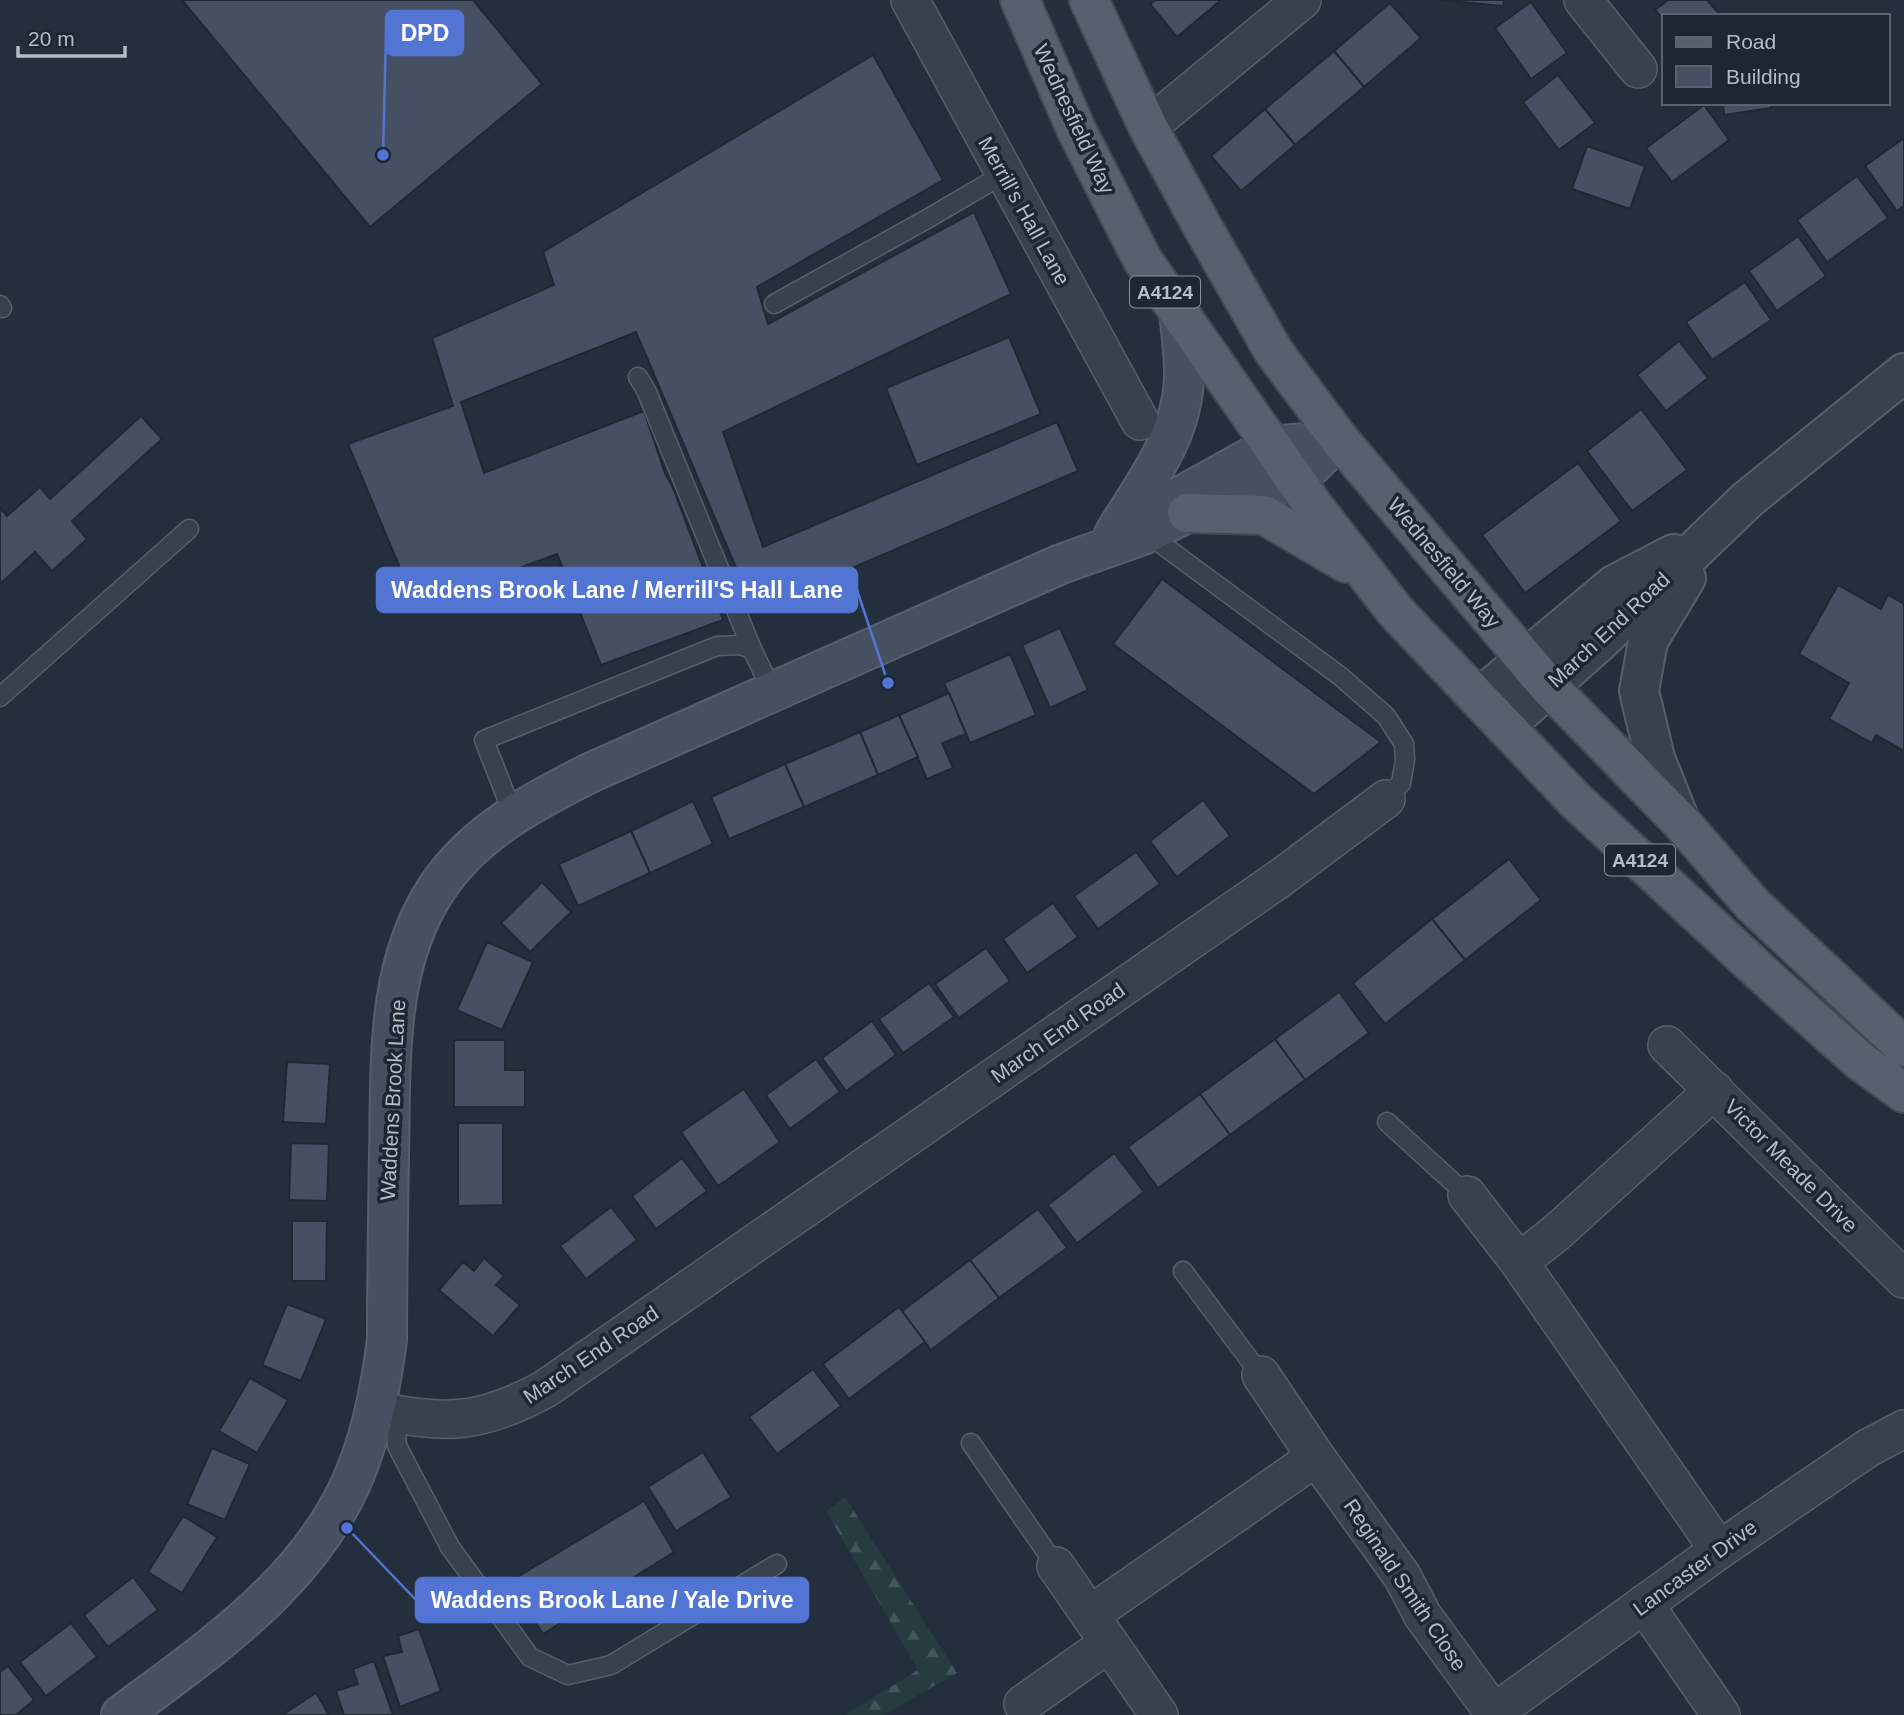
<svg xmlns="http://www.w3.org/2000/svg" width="1904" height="1715" viewBox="0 0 1904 1715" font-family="Arial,sans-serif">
<defs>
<pattern id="forest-firs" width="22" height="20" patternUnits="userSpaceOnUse" patternTransform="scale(1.75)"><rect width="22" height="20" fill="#263c3f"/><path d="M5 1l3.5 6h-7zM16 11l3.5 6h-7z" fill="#435659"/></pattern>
</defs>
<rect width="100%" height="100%" fill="#242f3e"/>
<path fill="url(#forest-firs)" d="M845,1497l112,176 -74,42h-38l73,-45 -92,-159z"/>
<g fill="#455162" stroke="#1f2835" stroke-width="2">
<path d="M182,0h291l69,84 -172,143z"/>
<path d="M1156,0h65l-44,37 -27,-33z"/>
<path d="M1438,0h66l-1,6z"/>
<path d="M1668,0h39l14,16h-57v5l-9,-11z"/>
<path d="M1531,2l36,51 -36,26 -36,-51z"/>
<path d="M1390,3l31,35 -57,49 -30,-36z"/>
<path d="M1334,51l30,36 -69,58 -30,-36z"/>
<path d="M873,55l70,125 -186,107 11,37 206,-112 37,82 -288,138 40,115 294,-125 21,49 -324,139 -118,-278 -175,70 23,71 160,-62 21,62 8,15 50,132 -122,45 -44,-111 -141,52 -68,-162 105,-38 -21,-68 122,-53 -11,-33z"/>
<path d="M1558,75l37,48 -36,27 -36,-48z"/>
<path d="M1723,103h48v5l-47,7z"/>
<path d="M1704,105l25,35 -57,42 -26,-34z"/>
<path d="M1265,109l30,36 -54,46 -30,-35z"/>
<path d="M1904,138v68l-7,5 -32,-45z"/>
<path d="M1587,146l58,20 -15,43 -58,-20z"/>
<path d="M1857,176l31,42 -61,44 -30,-42z"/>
<path d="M1798,236l28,40 -49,35 -28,-40z"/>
<path d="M1745,282l26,38 -59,40 -26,-38z"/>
<path d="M1009,337l32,77 -124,51 -31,-77z"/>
<path d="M1679,341l29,37 -42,33 -29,-36z"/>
<path d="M1641,409l46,61 -55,41 -45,-60z"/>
<path d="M141,416l21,23 -90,82 15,18 -35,32 -17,-19 -35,32v-76l7,8 33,-29 10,12z"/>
<path d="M1578,463l43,58 -96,72 -43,-58z"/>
<path d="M1162,579l219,163 -67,52 -201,-150z"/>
<path d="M1838,585l43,24 7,-14 16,9v147l-28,-16 -4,8 -43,-24 20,-36 -50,-29z"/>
<path d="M1060,628l28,62 -38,18 -28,-63z"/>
<path d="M1010,654l26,61 -66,28 -26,-60z"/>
<path d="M949,693l17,41 -24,9 11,25 -26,11 -28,-64z"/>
<path d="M899,715l19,42 -40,18 -18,-43z"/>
<path d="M860,732l18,43 -74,32 -19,-43z"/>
<path d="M785,764l19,43 -75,32 -18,-42z"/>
<path d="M1203,800l27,36 -53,41 -27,-36z"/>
<path d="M693,801l20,43 -63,29 -19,-42z"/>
<path d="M631,831l19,42 -72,33 -19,-42z"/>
<path d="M1136,852l24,32 -62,45 -24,-33z"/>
<path d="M1509,859l32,41 -76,60 -33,-41z"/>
<path d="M542,882l29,30 -41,40 -29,-29z"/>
<path d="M1053,903l25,34 -51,36 -24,-34z"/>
<path d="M1432,919l33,41 -80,64 -32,-41z"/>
<path d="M487,942l46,20 -31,68 -45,-20z"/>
<path d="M986,948l24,33 -51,37 -24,-34z"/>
<path d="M929,983l25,34 -51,36 -24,-34z"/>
<path d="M1339,992l30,41 -64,47 -30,-41z"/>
<path d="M872,1021l24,34 -50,36 -24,-33z"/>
<path d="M1275,1039l30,41 -75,55 -30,-41z"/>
<path d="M454,1040h51v30h20v37h-71z"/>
<path d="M816,1059l24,33 -50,37 -24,-34z"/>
<path d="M287,1062l43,2 -4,60 -43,-2z"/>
<path d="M744,1089l36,53 -62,44 -37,-54z"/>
<path d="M1200,1094l30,41 -72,53 -30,-41z"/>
<path d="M458,1123h45v82l-45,1z"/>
<path d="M291,1143l38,1 -2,57 -38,-1z"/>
<path d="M1114,1153l30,39 -67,51 -29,-38z"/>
<path d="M682,1158l25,33 -51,38 -24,-33z"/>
<path d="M611,1207l26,33 -51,39 -26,-33z"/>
<path d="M1038,1209l29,39 -68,50 -29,-38z"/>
<path d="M292,1221h35l-1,60h-34z"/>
<path d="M484,1258l20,18 -8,9 24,20 -27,31 -54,-46 24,-28 11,9z"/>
<path d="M970,1260l29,38 -68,52 -29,-39z"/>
<path d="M287,1304l39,15 -25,62 -39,-16z"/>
<path d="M899,1307l26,35 -76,57 -26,-35z"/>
<path d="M813,1369l28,37 -64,48 -28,-37z"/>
<path d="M250,1378l38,22 -31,53 -38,-22z"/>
<path d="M212,1448l38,16 -25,56 -38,-16z"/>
<path d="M703,1452l28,45 -55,34 -28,-44z"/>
<path d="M644,1501l30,51 -131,82 -34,-52z"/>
<path d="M183,1516l34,21 -35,56 -34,-21z"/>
<path d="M133,1577l25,33 -50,37 -24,-32z"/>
<path d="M71,1623l26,34 -51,39 -26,-34z"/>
<path d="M419,1629l22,62 -41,16 -17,-51 19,-4 -4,-16z"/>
<path d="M374,1661l19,54h-49l-8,-24 22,-7 -5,-15z"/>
<path d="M8,1666l26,34 -18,15h-16v-43z"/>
<path d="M316,1693l13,22h-47z"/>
</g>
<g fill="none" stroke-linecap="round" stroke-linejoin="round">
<defs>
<g id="service">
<path d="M774,304l153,-85 77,-45"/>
<path d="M0,305l2,3"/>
<path d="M638,377l8,13 106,259"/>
<path d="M1145,536l15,7 180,133 46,40 18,28 1,16 -4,23 -15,16"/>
<path d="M0,697l189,-168"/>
<path d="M513,814l-29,-74 233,-94 23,-1 12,4 21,44"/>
<path d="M1387,1122l80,73"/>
<path d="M1183,1271l78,104"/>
<path d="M395,1414l2,32 53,101 80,110 38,18 43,-10 166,-101"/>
<path d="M971,1443l85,123"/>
</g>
<g id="minor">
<path d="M910,0l230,421"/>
<path d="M1583,0l55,69"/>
<path d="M1148,127l154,-127"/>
<path d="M1667,1045l237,234"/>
<path d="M1467,1195l52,67 200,288"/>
<path d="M1519,1262l37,-29 158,-143"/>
<path d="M1261,1375l55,82 86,119 21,40 71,97"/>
<path d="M375,1410c72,15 106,14 170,-21l734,-510 107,-80"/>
<path d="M1056,1566l103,149"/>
<path d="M1644,1604l77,111"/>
<path d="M1090,1615l226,-158"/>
<path d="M1023,1704l86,-61"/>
<path d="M1491,1715l228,-165 149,-102 36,-19"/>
</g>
<g id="tertiary">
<path d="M1479,698l135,-113 60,-31"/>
<path d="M1505,726l94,-84 149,-143 156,-126"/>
<path d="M1680,821l-25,-63 -16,-67 9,-50 38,-63"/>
</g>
<g id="secondary">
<path d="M1170,502l101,-56 34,-3"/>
<path d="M1114,534c30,-50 71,-100 70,-162 0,-20 -3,-40 -5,-60"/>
<path d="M121,1715c97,-72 205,-144 243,-266 12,-35 18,-72 23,-109 0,-62 1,-123 2,-185 2,-91 -4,-189 48,-267 37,-56 97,-87 155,-116l469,-208 82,-29 44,-22 109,-32 43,-42"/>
</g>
<g id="primary">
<path d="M1020,0l56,129 66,130 173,249 81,104 179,188 204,189 81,72 44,32"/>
<path d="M1089,0l59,127 53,97 73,128 65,87 209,247 133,136 72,83 151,142"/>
<path d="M1187,513l77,2 82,48"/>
</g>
</defs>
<use href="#service" stroke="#565f6c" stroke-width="21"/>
<use href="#minor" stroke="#565f6c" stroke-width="40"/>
<use href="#tertiary" stroke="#565f6c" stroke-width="42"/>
<use href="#secondary" stroke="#565f6c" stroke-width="42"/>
<use href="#primary" stroke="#414a57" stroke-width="42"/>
<use href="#service" stroke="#38414e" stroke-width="18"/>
<use href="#minor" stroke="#38414e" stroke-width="37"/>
<use href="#tertiary" stroke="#38414e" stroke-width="38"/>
<use href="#secondary" stroke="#465061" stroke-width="38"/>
<use href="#primary" stroke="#56606e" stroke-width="38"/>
</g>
<g text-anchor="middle" stroke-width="7" stroke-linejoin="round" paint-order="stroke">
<g fill="#1d2633" stroke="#878f9c" stroke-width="2">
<rect x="1130" y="276.5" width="70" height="31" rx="5"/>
<rect x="1605" y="844.5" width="70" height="31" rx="5"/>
</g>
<g font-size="19" font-weight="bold" fill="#b4bcc9">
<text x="1165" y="299">A4124</text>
<text x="1640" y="867">A4124</text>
</g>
<g font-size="21" fill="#b4bcc9" stroke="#1d2633">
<text transform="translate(1074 119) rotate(65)" y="7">Wednesfield Way</text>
<text transform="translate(1024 211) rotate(61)" y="7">Merrill's Hall Lane</text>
<text transform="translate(1444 563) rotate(50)" y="7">Wednesfield Way</text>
<text transform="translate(1609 630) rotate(-43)" y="7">March End Road</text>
<text transform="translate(1058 1033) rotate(-35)" y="7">March End Road</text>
<text transform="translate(393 1100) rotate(-87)" y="7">Waddens Brook Lane</text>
<text transform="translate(1791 1166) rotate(45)" y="7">Victor Meade Drive</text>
<text transform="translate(591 1355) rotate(-34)" y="7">March End Road</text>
<text transform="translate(1695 1568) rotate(-36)" y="7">Lancaster Drive</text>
<text transform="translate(1405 1585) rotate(56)" y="7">Reginald Smith Close</text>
</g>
</g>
<path fill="none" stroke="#5274d3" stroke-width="2.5" d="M383 155L386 33M888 683L857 590M347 1528L416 1600"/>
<g fill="#5274d3" stroke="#1d2633" stroke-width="2.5">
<circle cx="383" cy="155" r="7"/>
<circle cx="888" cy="683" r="7"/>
<circle cx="347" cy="1528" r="7"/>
</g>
<g fill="#5274d3" stroke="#5274d3" stroke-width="2.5">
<rect x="386" y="11" width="77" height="44" rx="7"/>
<rect x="377" y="568" width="480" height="44" rx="7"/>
<rect x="416" y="1578" width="392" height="44" rx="7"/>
</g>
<g font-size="23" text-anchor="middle" font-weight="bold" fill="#fff">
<text x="425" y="41">DPD</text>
<text x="617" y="598">Waddens Brook Lane / Merrill'S Hall Lane</text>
<text x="612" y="1608">Waddens Brook Lane / Yale Drive</text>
</g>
<rect x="1662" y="14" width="228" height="91" fill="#1d2633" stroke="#59626f" stroke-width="2"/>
<rect x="1676" y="37" width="35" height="10" fill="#56606e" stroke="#59626f" stroke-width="2"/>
<text x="1726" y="49" font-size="21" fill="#b4bcc9">Road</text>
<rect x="1676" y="66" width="35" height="21" fill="#455162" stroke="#59626f" stroke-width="2"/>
<text x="1726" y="84" font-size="21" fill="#b4bcc9">Building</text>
<path d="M18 46v10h107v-10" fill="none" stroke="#b4bcc9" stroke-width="3.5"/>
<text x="28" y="46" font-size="21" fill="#b4bcc9" stroke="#1d2633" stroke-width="5" paint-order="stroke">20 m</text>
</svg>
